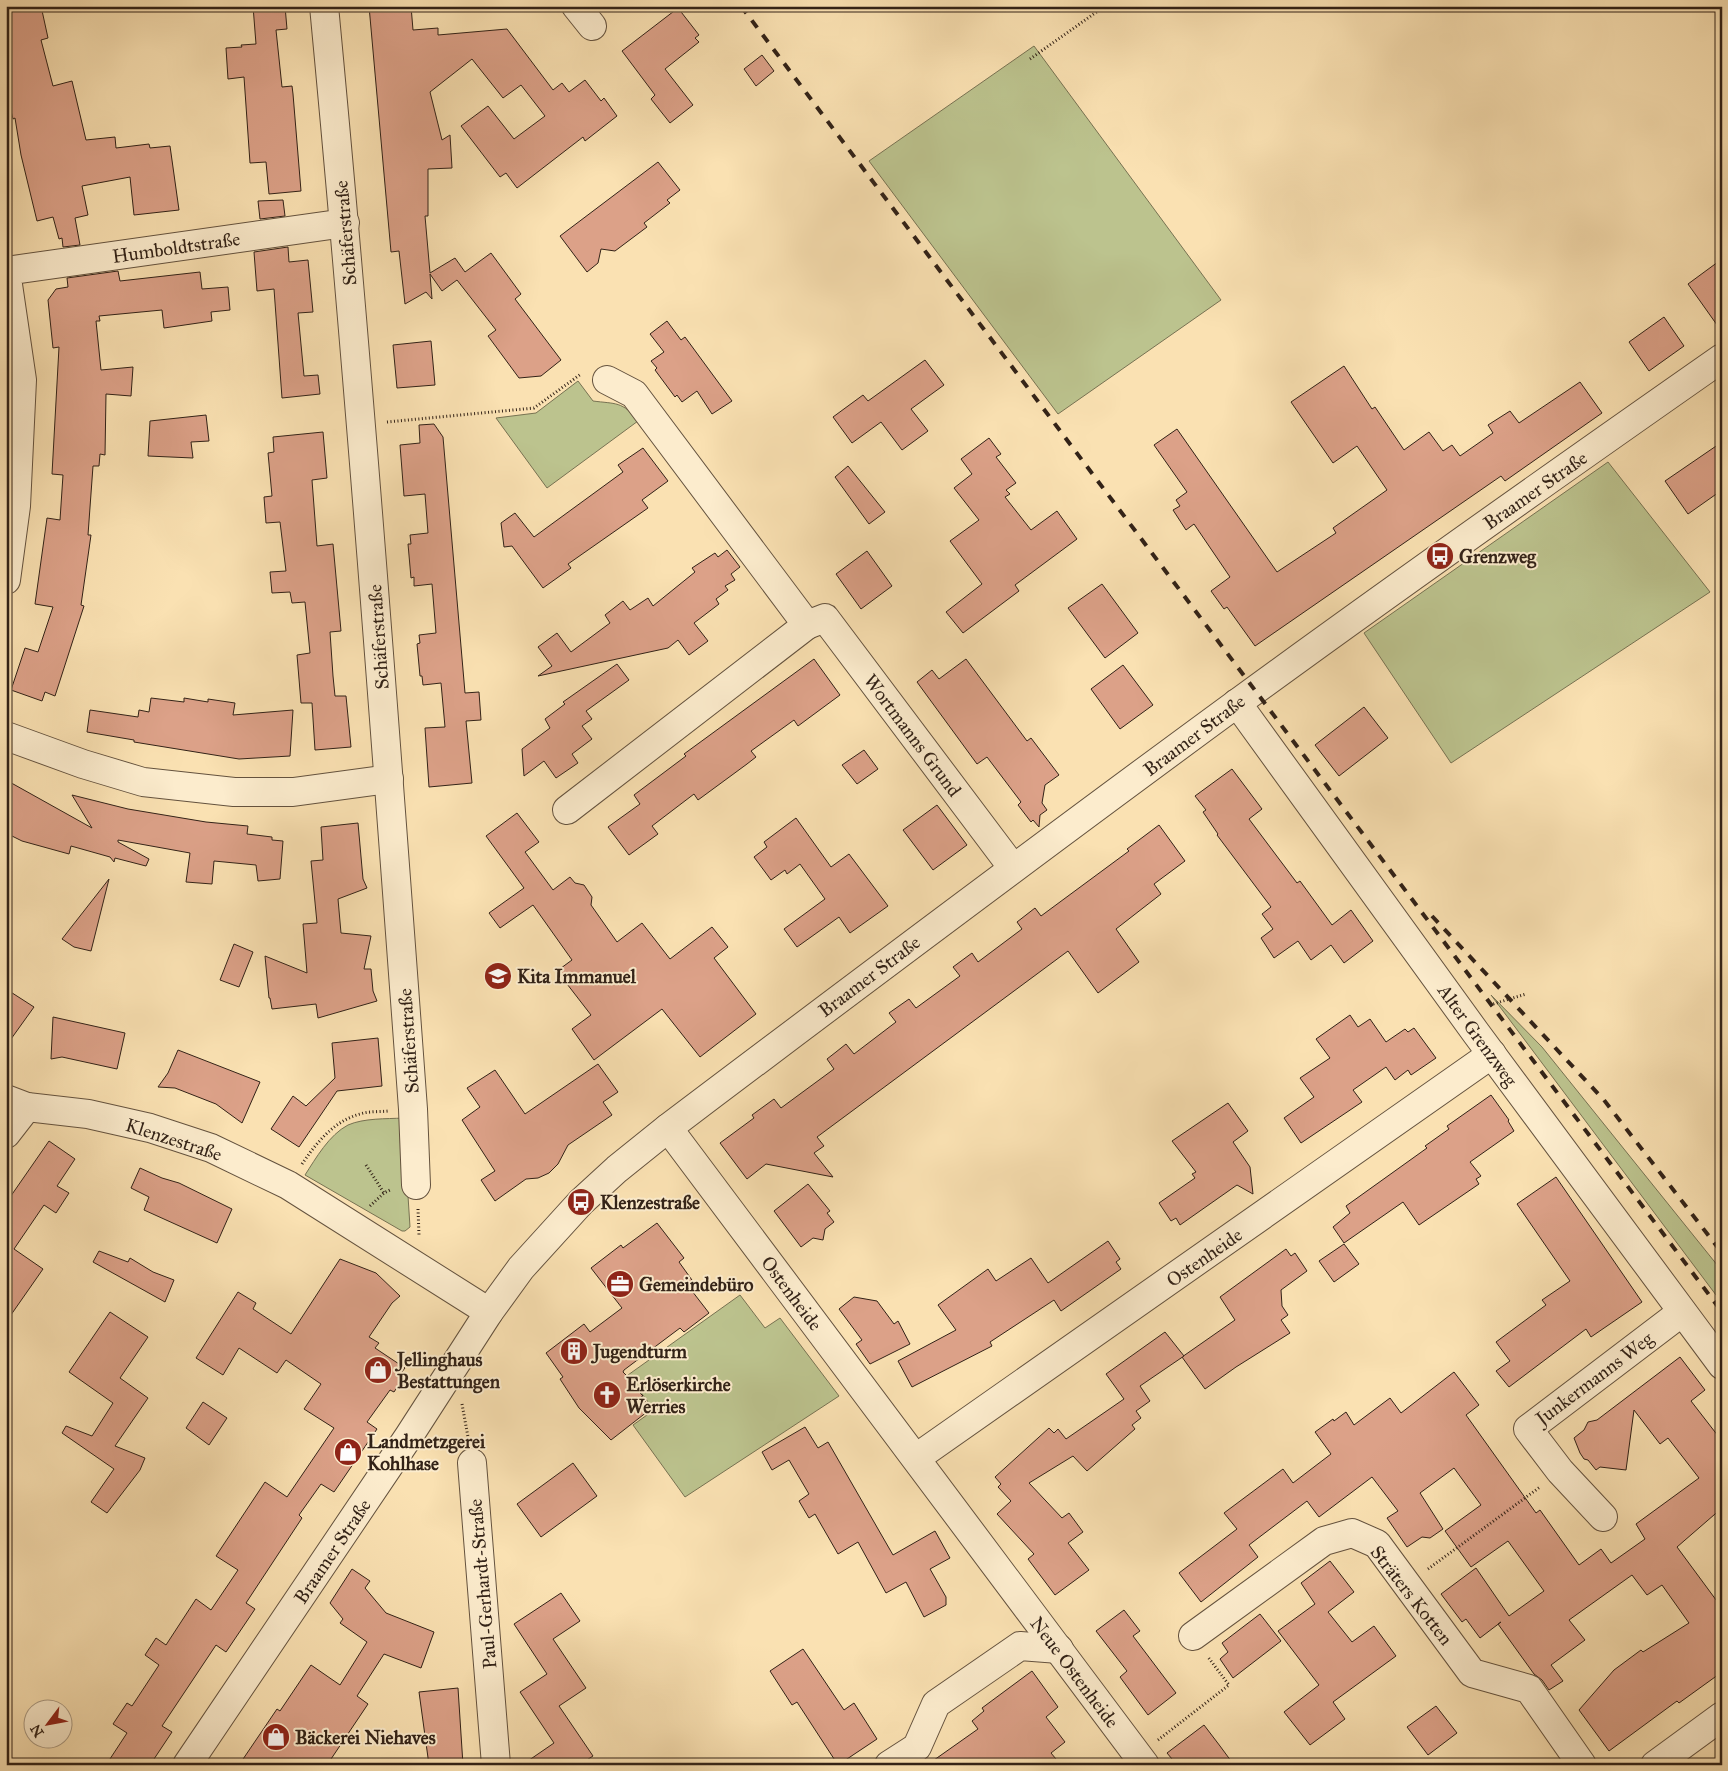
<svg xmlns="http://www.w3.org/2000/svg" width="1728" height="1771" viewBox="0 0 1728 1771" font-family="'IM FELL Great Primer',serif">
<rect width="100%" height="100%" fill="#fae1b2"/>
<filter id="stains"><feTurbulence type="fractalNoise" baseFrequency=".004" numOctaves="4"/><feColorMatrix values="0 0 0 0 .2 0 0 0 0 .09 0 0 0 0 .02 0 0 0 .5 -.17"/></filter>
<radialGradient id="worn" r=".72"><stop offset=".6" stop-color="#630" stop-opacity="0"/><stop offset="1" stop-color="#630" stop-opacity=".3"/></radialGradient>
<g fill="#bcc38e" stroke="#777252">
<path d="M1034,46l187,254 -163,114 -189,-253z"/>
<path d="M578,381l15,20c22,3 30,0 45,20l-91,67 -51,-70 40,-5z"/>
<path d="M1608,462l102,130 -259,171 -87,-130z"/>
<path d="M1491,995l51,52 180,224v32z"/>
<path d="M403,1118l7,109 -5,4h-3l-97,-56c11,-17 24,-40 43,-50 16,-7 38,-6 55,-7z"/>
<path d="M740,1295l25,33 15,-10 59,78 -154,101 -52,-72 21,-15 -26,-35z"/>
</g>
<g fill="#dca188" stroke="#322217">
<path d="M6,6h35l7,32 -7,2 12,46 19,-5 14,59 29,-3 1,11 33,-4 1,4 20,-2 9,64 -45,5 -4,-38 -48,9 6,29 -13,3 5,27 -17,2 -1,-9 -3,1 -6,-22 -16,4 -16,-66 -6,-37 -2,1 -7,-29z"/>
<path d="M253,6h32l2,23 -11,1 6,57 10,-1 1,8 8,97 -32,3 -3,-32 -16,1 -6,-86 -16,2 -2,-31 16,-1 -1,-2 15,-1z"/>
<path d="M369,6h42l2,24 25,-2v7l69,-6 46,61 9,-7 7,9 16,-12 16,21 3,-3 13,18 -32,25 -2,-4 -66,51 -11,-15 -6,4 -39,-51 27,-20 26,33 31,-23 -24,-31 -18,13 -31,-39 -42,33 12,48 8,-5 2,33 -24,1v47h-3l5,57 25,-15 10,14 26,-19 30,41 -6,5 46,61 -20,16 -22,2 -31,-42 8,-6 -39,-50 -15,11 -12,-17 2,25 -6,-7 -21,12 -6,-53 -8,1z"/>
<path d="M678,8l21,27 -4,3 4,4 -34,27 28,36 -23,18 -19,-24 4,-4 -33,-44z"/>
<path d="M762,55l12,16 -18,15 -12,-17z"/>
<path d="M658,162l22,28 -13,10 3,3 -26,20 3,4 -32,24 -14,-2 -3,14 -11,9 -27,-36z"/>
<path d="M283,200l2,16 -25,3 -2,-18z"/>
<path d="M288,247l1,15 19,-2 5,52 -15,1 6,63 14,-1 2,19 -38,4 -8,-109 -17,2 -3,-39z"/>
<path d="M1722,259v73l-34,-48z"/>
<path d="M118,271l2,10 80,-9 2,17 26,-2 2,23 -19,2 1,9 -48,7 -2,-18 -63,6 1,5h-4l5,49 32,-3 -2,29 -25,-2 -1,61 -5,-1 -1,12h-6l-5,69h3l-10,70 3,1 -29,90 -10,-4 -3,9 -31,-11 14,-42 13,4 15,-45 -18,-3 12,-86 13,2 3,-45 -11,-1 7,-127 -6,1 -5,-48 8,-11 12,-2 -1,-9z"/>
<path d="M1664,317l20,29 -35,25 -20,-29z"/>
<path d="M667,321l14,19 4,-3 47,64 -20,13 -15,-23 -15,11 -5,-7 -2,2 -20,-27 2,-2 -6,-7 13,-9 -14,-18z"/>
<path d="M431,341l4,44 -38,3 -4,-43z"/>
<path d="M925,360l19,25 -33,24 17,22 -26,19 -21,-28 -29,21 -19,-26 30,-22 5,6z"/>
<path d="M1344,366l28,43 3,-2 29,43 25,-18 14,19 9,-6 8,11 33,-23 -5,-8 22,-14 9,12 61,-41 22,31 -97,68 -4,-5 -246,170 -28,-39 -3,2 -13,-18 19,-14 -36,-53 -8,6 -13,-20 7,-4 -4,-6 11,-8 -33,-47 23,-16 100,143 59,-39 -3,-5 54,-38 -30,-44 -24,17 -42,-61z"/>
<path d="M206,415l3,26 -18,1 2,16 -45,-2 2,-35z"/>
<path d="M434,424l9,13 22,256 14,-1 2,28 -15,1 6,62 -43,4 -4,-59 20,-1 -4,-44 -18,2 -1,-9h-2l-3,-32 3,-1 -1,-8 17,-2 -4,-49 -18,2v-9l-3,1 -3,-34h3l-1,-9 18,-2 -3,-39 -21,2 -4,-51 20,-2 -1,-18z"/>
<path d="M323,432l4,46 -15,2 5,66 16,-2 8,87 -11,1 3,44 2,20h11l5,51 -36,3 -3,-47h-11l-4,-48 13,-2 -5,-51 -13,1 -2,-11 -18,1 -2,-21 16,-1 -6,-49 -14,1 -2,-26 8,-1 -4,-43 6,-1 -1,-15z"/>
<path d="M989,438l12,16 -5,3 20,26 -10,7 4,4 -5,3 26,33 26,-19 20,28 -62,46 4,6 -56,42 -17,-21 36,-28 -32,-43 29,-21 -25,-32 18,-14 -11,-15z"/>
<path d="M1722,442v48l-34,24 -23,-33z"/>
<path d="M643,448l25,33 -26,19 6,8 -80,56 3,4 -28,20 -31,-42 -8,1 -3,-24 14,-10 19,24 89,-65 -5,-7z"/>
<path d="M848,466l37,46 -16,12 -34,-47z"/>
<path d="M727,550l13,17 -9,7 4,6 -10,6 3,4 -12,9 3,5 -25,19 14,18 -19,14 -11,-15 -10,8 -130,28 14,-10 -14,-19 19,-14 14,19 39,-29 -5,-8 18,-14 7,9 18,-12 5,8 42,-34 -3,-4 23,-15 3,4z"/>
<path d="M867,551l25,35 -31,23 -25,-35z"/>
<path d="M1102,584l36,49 -33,25 -37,-50z"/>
<path d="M814,659l26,36 -42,31 -4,-6 -43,31 5,6 -9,7 -49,36 -4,-6 -42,32 6,8 -29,21 -21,-28 32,-23 -6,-9 52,-39 -2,-2z"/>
<path d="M966,659l61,82 4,-3 28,37 -14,10 -3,18 5,7 -7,5 -1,12 -6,-7 -2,2 -13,-17 3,-3 -34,-45 -10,7 -60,-82 15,-12 7,9z"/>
<path d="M617,664l12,16 -43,31 6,8 -10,7 10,13 -20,15 6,9 -22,15 -12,-17 -20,15 -2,-27 28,-21 -5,-9 20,-15 -2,-2z"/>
<path d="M1123,665l30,40 -33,24 -29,-40z"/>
<path d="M151,698l33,4v-4l24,4v-3l27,4 -2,12 60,-5 -3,46 -51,3 -105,-17v-2l-47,-8 3,-22 48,7 1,-7 10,2z"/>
<path d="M1364,707l24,31 -49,38 -24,-31z"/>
<path d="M864,750l14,19 -21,15 -15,-19z"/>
<path d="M1232,769l30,40 -13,10 48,64 3,-2 32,44 19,-15 22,31 -29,22 -13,-18 -20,15 -13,-19 -24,17 -13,-20 12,-9 -11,-15 9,-7 -54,-72 1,-1 -15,-22 3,-2 -11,-14z"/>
<path d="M6,780l86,48 -20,-33 56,14 78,13 42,4 -1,8 25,3v3l11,1 -3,38 -22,2 -2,-16 -42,-4 -2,23 -26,-2 4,-29 -72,-13v2l31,17 -3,7 -31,-8 -1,4 -4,-5 -39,-11 -2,8 -47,-13 -16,-8z"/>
<path d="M937,805l30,40 -34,25 -30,-40z"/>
<path d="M517,813l22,29 -14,10 28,38 17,-13 5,6 9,2 8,12 -1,8 26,37 25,-19 28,36 42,-32 16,20 -14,11 42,56 -56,43 -38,-48 -68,51 -22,-31 19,-14 -34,-44 15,-11 -39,-55 -33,23 -11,-15 35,-25 -38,-52z"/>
<path d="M796,818l35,49 18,-13 39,52 -38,27 -11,-16 -42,30 -13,-18 41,-30 -25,-35 -13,10 -2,-4 -14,10 -17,-23 13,-10 -3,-5z"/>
<path d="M358,823l5,56 4,9 -29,11 3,34 30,3 -7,33h7l2,22 4,10 -59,17 -2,-14 -44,5 -2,-11h-1l-4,-42 42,17 -4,-49 14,-1 -6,-62 12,-1 -2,-33z"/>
<path d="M1159,825l26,36 -31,23 7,10 -45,35 23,33 -41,31 -30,-42 -251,186 7,9 -10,7 19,24 -67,-13 -19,15 -27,-36 34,-25 -2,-3 22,-16 7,9 53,-39 -7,-10 9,-7 10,-8 8,10 42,-32 -7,-9 20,-14 7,9 44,-32 -7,-9 19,-14 6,9 44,-33 -5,-7 18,-14 6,8 88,-65 -2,-2z"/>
<path d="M109,879l-18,72 -17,-4 -12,-8z"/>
<path d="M234,944l19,8 -14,35 -19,-7z"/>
<path d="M6,989l28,18 -28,39z"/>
<path d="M1350,1015l8,12 12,-8 16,23 19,-13 3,3 6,-4 22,30 -25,17 -3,-5 -13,10 -9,-13 -33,23 9,12 -61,41 -17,-25 30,-21 -14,-19 30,-20 -14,-19z"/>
<path d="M53,1017l72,16 -8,36 -55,-12 -11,2z"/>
<path d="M378,1038l4,48 -45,5 -38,56 -28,-18 22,-33 13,10 29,-28 -3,-35z"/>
<path d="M178,1050l82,32 -18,41 -26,-19 -41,-16 -17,-1 10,-14z"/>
<path d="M598,1064l20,28 -15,10 9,13 -44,30 -10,19 -9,9 -11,5 -12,1 -31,22 -14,-21 14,-9 -33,-51 18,-13 -13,-19 28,-18 30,44z"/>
<path d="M1491,1095l18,25 -1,1 6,10 -44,31 11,14 -5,3 3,5 -60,41 -16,-23 -59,41 -11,-16 17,-14 -4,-7 81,-58 -2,-2 24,-17 -2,-3z"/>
<path d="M1228,1103l20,28 -15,11 17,25 3,27 -16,-9 -57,40 -4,-7 -5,3 -12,-18 36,-25 -3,-4 4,-2 -24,-31z"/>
<path d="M49,1141l26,18 -18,27 12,7 -13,20 -12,-8 -30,44 29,20 -37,53v-119z"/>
<path d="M140,1168l22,10 17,5 53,26 -15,34 -73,-33 5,-13 -18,-9z"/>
<path d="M1556,1177l86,125 -51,35 -5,-8 -77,58 -13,-16 14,-10 -14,-19 50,-37 -4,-5 28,-19 -53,-77z"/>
<path d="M808,1184l22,27 -3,2 7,9 -9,7 -2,11 -10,-2 -12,9 -27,-36z"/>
<path d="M657,1223l27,35 -5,4 18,25 -5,4 17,22 -25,19 -4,-4 -56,42 -1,2 11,11 -2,2 11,11 -2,1 11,11 -41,32 -32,-32 -19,-29 3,-2 -17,-24 38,-29 6,8 32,-24 -31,-40 30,-23 2,3z"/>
<path d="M1108,1241l12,18 -4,3 5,7 -60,42 -7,-11 -64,42 2,4 -80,41 -14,-26 58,-31 -18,-25 50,-36 8,12 35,-23 17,25z"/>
<path d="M1344,1244l15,20 -25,18 -15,-21z"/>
<path d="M1286,1249l5,7 4,-3 12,18 -26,19 1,16 6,9 -7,5 9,13 -54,34 -31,22 -23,-32 53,-37 -15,-23z"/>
<path d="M99,1251l29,11 2,-4 23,14 21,8 -9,22 -72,-40z"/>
<path d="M340,1259l36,14 24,23 -8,7 -23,34 10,6 -4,5 30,20 -4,5 4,2 -11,17 -4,-2 -23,32 10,7 -43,63 -13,-8 -22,31 3,3 -56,85 9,6 -29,43 -10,-7 -54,81 10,6 -22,33h-44l21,-32 -14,-9 14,-21 5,3 27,-41 -14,-10 11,-17 10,7 30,-46 15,11 27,-40 -22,-14 49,-74 22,15 47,-69 -30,-19 17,-25 -35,-24 -9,13 -38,-25 -16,27 -27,-17 42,-66 18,11 -3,6 38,25z"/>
<path d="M854,1297l23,4 17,23 4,-3 12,23 -40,20 -14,-20 6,-4 -23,-31z"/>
<path d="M110,1312l38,25 -28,41 28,20 -33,48 30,12 -5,12 -33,43 -16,-11 23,-33 -52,-36 4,-7 26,10 21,-33 -44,-31z"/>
<path d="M1165,1332l19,24 -44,30 10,15 -14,10 5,7 -9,7 3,4 -48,42 -14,-15 -44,27 33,35 7,-5 14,19 -15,11 21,27 -34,25 -27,-36 6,-5 -37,-40 14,-13 -13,-14 3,-3 -6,-7 54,-49 5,5 4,-4 8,10 58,-40 -18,-25z"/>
<path d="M1680,1357l25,33 -14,11 31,40v67l-45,39 45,61v64l-43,31 -2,-2 -68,50 -30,-41 35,-40 27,-20 2,2 46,-29 -27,-38 -15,10 -15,-20 -63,45 16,20 -34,25 12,16 -14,9 -7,-10 -8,-6 -36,-50 3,-2 -21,16 -14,-19 -4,3 -21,-28 35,-26 33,48 35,-25 -36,-50 -37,26 -26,-36 36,-26 -27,-37 -34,25 23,36 -13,9 -8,-1 -15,10 -20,-29 11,-7 -26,-34 -53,40 -12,-16 -58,44 9,12 -57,45 -22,-29 58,-44 -13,-16 59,-44 10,14 38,-29 -16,-22 18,-13 1,2 12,-9 8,13 36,-27 11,15 53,-41 25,33 -13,10 70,98 4,-3 39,55 22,-16 10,14 34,-24 -9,-15 63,-46 -31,-40 -8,6 -26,-34 -8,60 -26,-3 -4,3 -8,-10 -4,-1 -4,-6 -6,-15 10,-8 4,-8 9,-2z"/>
<path d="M203,1402l24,16 -18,27 -23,-17z"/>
<path d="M805,1427l13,21 10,-6 65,113 42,-24 15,27 -20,11 16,28v8l-22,12 -18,-35 -20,11 -28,-51 -20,12 -23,-40 -6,4 -10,-17 10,-7 -20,-34 -17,10 -10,-18z"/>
<path d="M573,1463l24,33 -56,41 -24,-33z"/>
<path d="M1330,1561l24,31 -26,20 24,30 22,-16 22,30 -63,46 12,17 -35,26 -26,-33 35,-27 -41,-54 37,-27 -14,-21z"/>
<path d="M352,1569l18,12 -5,7 21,25 48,19 -13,36 -37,-14 -27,42 11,8 -41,61h-88l38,-56 3,2 31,-46 29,20 27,-43 -27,-19 3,-4 -13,-16z"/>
<path d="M561,1593l19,28 -27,18 33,49 -27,18 34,50 -14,9h-57l32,-22 -34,-51 27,-18 -33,-50z"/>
<path d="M1124,1610l16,21 -7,5 43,57 -28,22 -28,-38 7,-6 -31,-40z"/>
<path d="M1260,1614l21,27 -48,37 -13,-19 8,-7 -6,-9z"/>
<path d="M803,1649l41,61 10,-7 23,36 -39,26 -41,-63 -5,3 -22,-34z"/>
<path d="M1032,1671l26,36 -12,10 19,25 -14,11 10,12h-134l51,-36 -6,-8 12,-10 -2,-3z"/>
<path d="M458,1688l5,77h-34l-10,-73z"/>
<path d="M1436,1706l21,27 -29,22 -21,-28z"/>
<path d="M1204,1725l16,21 14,19h-57l-10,-12z"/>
</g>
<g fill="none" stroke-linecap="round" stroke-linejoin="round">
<defs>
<g id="minor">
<path d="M324,6c35,367 62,735 89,1103l3,76"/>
<path d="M576,6l16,20"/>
<path d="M607,380l27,14 173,231 18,-7 188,250"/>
<path d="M6,580l10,-74 6,-126 -16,-109 339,-48"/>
<path d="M1237,703l239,330 246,332"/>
<path d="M6,736l77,28 60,18 91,10h59l96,-13"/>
<path d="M567,810l240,-185"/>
<path d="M6,1099l21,8 61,7 62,14 61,20 77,37 201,127"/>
<path d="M668,1128l477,637"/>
<path d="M6,1134l21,-27"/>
<path d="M916,1458l576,-404"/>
<path d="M472,1463l24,302"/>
<path d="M1603,1517l-43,-46 -32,-42 154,-117"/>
<path d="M1193,1636l131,-95 28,-8 25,11 95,129 57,16 53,76"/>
<path d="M187,1765l222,-329 80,-124 32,-44 60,-66 36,-33 51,-41c188,-142 377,-284 568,-424 160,-117 323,-232 486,-346"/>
<path d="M889,1765l28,-18 19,-43 84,-58 39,3"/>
<path d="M1655,1765l67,-49"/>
</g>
</defs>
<use href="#minor" stroke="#64523e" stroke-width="30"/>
<g stroke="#322217" stroke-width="3" stroke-dasharray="1 2.5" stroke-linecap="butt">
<path d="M1030,59l75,-53"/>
<path d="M387,422l147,-14 47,-34"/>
<path d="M1490,1005l36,-11"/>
<path d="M302,1164c15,-22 32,-43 58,-50 9,-3 19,-2 28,-3"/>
<path d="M366,1165l18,28"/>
<path d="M370,1206l14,-13 6,-3"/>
<path d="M418,1209l1,26"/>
<path d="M462,1404l6,33"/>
<path d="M1428,1569l112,-82"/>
<path d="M1158,1740l71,-55 -21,-28"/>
</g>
<use href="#minor" stroke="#fceccd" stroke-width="28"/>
<g stroke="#322217" stroke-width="4" stroke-dasharray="9 9" stroke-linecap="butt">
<path d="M741,6l981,1306"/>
<path d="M1432,916l172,184 118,153"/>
</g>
</g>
<defs>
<symbol id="bus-disc" viewBox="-11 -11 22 22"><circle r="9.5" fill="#8f2418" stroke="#fceccd"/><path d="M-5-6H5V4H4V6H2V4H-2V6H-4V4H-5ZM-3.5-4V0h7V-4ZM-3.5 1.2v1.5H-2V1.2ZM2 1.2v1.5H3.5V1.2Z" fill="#fff"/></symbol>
<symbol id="school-disc" viewBox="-11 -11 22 22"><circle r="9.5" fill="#8f2418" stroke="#fceccd"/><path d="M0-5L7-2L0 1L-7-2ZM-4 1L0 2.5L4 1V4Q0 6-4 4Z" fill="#fff"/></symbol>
<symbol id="office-disc" viewBox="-11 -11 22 22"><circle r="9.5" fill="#8f2418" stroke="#fceccd"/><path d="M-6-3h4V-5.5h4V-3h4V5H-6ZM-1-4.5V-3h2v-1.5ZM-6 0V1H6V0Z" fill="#fff"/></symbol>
<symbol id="building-disc" viewBox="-11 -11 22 22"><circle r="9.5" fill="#8f2418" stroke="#fceccd"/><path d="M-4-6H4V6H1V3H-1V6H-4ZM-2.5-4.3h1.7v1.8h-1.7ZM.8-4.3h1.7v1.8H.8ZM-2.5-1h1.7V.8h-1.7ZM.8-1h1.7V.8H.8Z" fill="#fff"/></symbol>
<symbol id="shop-disc" viewBox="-11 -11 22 22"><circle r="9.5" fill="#8f2418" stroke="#fceccd"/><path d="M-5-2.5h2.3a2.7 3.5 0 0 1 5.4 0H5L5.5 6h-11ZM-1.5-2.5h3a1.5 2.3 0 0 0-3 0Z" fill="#fff"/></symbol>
<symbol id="church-disc" viewBox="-11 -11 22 22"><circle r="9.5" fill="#8f2418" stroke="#fceccd"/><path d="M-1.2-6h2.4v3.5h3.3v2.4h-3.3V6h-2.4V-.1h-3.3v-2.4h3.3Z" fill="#fff"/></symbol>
</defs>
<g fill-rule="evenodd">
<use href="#bus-disc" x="1424" y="540" width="32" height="32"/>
<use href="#school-disc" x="482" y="960" width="32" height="32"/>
<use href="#bus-disc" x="565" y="1186" width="32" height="32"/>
<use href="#office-disc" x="604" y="1268" width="32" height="32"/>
<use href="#building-disc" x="558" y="1335" width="32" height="32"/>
<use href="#shop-disc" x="362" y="1354" width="32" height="32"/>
<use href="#church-disc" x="591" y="1379" width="32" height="32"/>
<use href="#shop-disc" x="332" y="1436" width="32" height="32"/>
<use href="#shop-disc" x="260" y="1721" width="32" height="32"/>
</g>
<g text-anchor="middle" stroke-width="4" stroke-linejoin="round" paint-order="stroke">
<g font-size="19" fill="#322217" stroke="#fceccd">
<text transform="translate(345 233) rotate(-95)" y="7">Schäferstraße</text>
<text transform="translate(176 247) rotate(-8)" y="7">Humboldtstraße</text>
<text transform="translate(1535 490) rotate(-35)" y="7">Braamer Straße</text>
<text transform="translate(378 637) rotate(-94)" y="7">Schäferstraße</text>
<text transform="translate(913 735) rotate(53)" y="7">Wortmanns Grund</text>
<text transform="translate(1194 735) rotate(-37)" y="7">Braamer Straße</text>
<text transform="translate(869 976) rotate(-37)" y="7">Braamer Straße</text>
<text transform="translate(1478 1035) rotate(54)" y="7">Alter Grenzweg</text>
<text transform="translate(408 1041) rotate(-94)" y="7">Schäferstraße</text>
<text transform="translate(174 1139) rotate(18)" y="7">Klenzestraße</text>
<text transform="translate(1204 1257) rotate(-35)" y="7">Ostenheide</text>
<text transform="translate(792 1293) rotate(53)" y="7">Ostenheide</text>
<text transform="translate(1594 1378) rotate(-37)" y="7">Junkermanns Weg</text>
<text transform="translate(332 1551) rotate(-56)" y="7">Braamer Straße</text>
<text transform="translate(482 1584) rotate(-95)" y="7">Paul-Gerhardt-Straße</text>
<text transform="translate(1412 1595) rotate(52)" y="7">Sträters Kotten</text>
<text transform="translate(1075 1672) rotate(53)" y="7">Neue Ostenheide</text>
</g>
<g font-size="19" font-weight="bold" fill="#322217" stroke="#fceccd" text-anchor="start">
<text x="1459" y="563">Grenzweg</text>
<text x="517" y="983">Kita Immanuel</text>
<text x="600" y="1209">Klenzestraße</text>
<text x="639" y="1291">Gemeindebüro</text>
<text x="593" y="1358">Jugendturm</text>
<text x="397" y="1366">Jellinghaus<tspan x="397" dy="22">Bestattungen</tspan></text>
<text x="626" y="1391">Erlöserkirche<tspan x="626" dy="22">Werries</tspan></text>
<text x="367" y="1448">Landmetzgerei<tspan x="367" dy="22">Kohlhase</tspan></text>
<text x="295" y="1744">Bäckerei Niehaves</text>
</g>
</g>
<rect width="1728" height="1771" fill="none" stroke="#fae1b2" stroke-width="25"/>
<rect x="8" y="8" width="1713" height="1756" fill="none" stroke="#322217" stroke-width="2.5"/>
<rect x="12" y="12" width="1703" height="1746" fill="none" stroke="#322217"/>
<g transform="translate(48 1724) rotate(238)"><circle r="24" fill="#fceccd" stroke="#ab9b84"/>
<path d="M0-4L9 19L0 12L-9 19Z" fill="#8f2418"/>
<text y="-8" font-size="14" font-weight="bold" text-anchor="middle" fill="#322217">N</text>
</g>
<rect width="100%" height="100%" filter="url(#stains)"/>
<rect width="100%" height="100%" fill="url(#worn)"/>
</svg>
